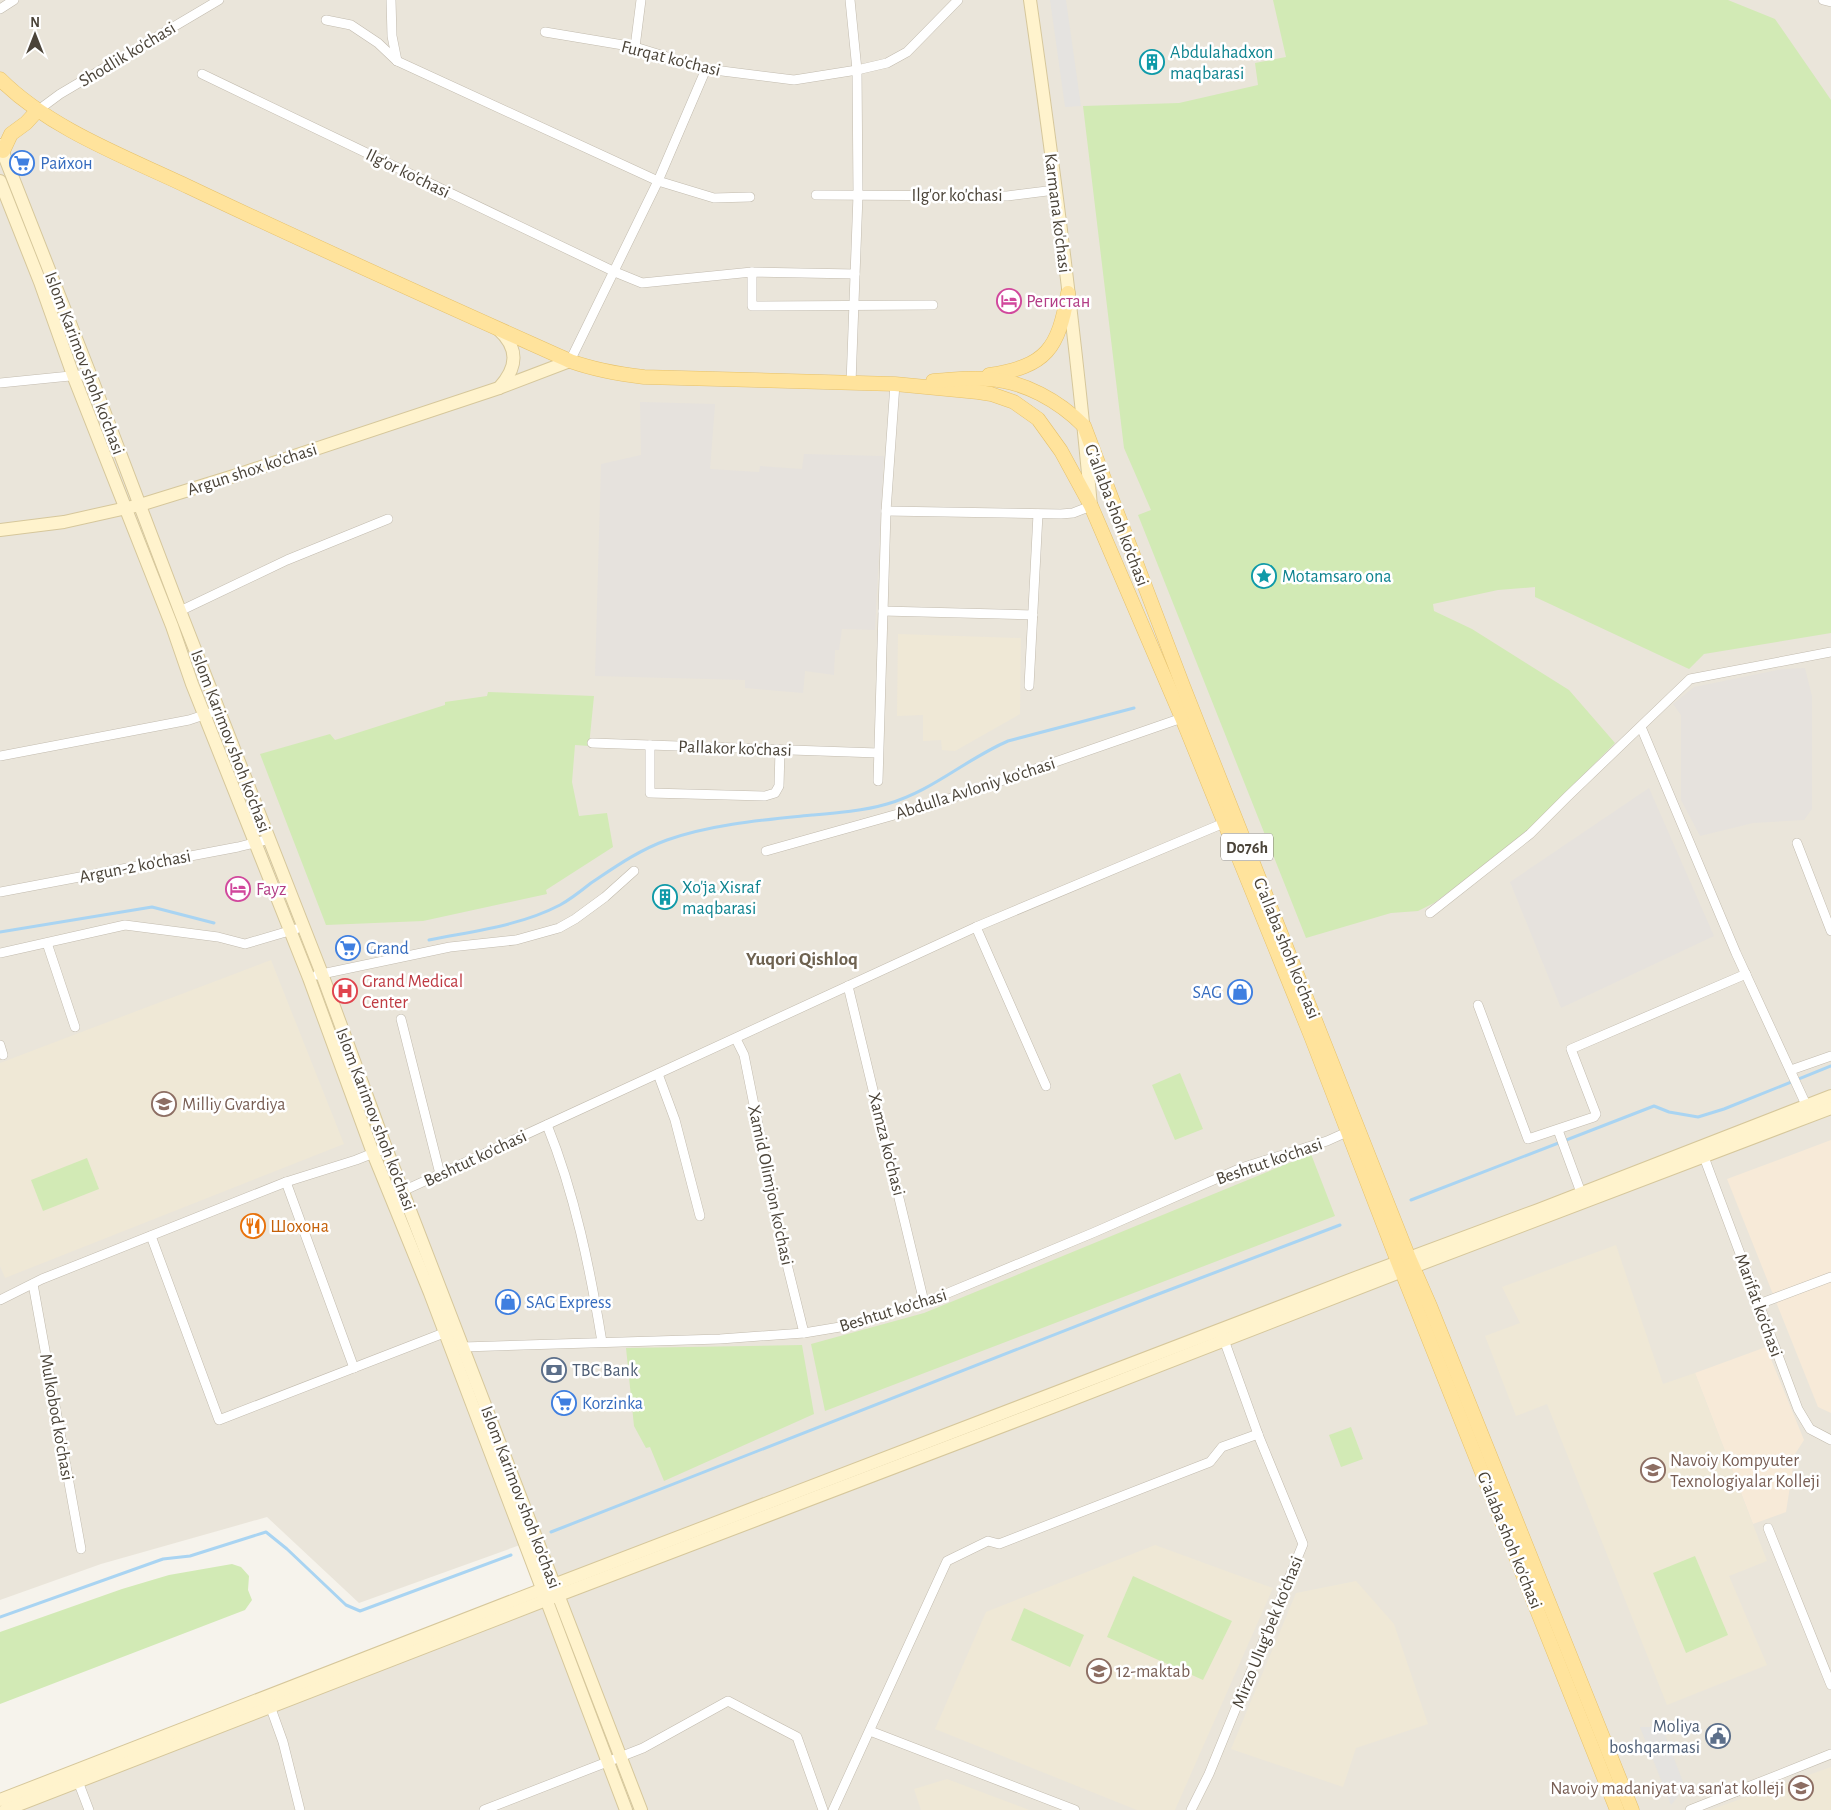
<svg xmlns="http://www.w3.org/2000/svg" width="1831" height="1810" viewBox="0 0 1831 1810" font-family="'Alegreya Sans',sans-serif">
<rect width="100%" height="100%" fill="#f6f3ec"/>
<path fill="#eae5da" d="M0,0h1831v1810h-1831v-6l552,-213 -18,-51 -175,63 -92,-86 -166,47 -101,36z"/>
<g fill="#f7ead8">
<path d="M1831,1140v273l-13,-6 -91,-228z"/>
<path d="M1766,1347l38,93 -9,14 -9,58 -33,12 -58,-151z"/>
</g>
<g fill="#e6e2dd">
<path d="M640,402l75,2 -5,65 49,3 1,-6 42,3 2,-15 80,2 -9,174 -33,-1 -3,21h-4l-1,25 -29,-4 -2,22 -58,-5v-8l-150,-4 6,-212 40,-9z"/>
<path d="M1805,668l7,28v113l-8,11 -51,3 -53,13 -19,-36v-85l-8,-11 21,-17 89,-18z"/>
<path d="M1649,788l65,148 -153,72 -51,-126z"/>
</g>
<g fill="#efe8d6">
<path d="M898,634l123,4 -1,76 -65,37 -13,-1 -1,-10 -18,1v-26l-26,1z"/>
<path d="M271,960l73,184 -339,134 -5,-12v-203z"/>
<path d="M1616,1245l47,139 32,-11 72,188 -38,15 38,89 -100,40 -120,-301 -31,12 -31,-80 35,-13 -18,-36z"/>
<path d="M1155,1545l118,43 -98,222h-38l-202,-81 51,-117z"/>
<path d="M1356,1581l38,43 34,100 -72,24 -13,39 -112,-38 65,-156z"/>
<path d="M1831,1767v43h-121z"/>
<path d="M947,1779l82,31h-108l-7,-21z"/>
</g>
<g fill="#d2eab5">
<path d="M1273,0h455l47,19 56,81v533l-127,21 -15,15 -154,-72v-10l-37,3 -65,14 1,7 38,18 97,61 46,53 -94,95 -87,65 -16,8 -27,2 -85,25 -168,-423 13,-5 -27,-62 -41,-342 96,-3 79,-18 -3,-22 31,-6z"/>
<path d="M488,692l106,4 -5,50 -14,-1 -3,37 7,34 28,-3 6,34 -67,43 1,4 -124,27 -97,4 -66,-171 70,-20 5,6 110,-35v-3l42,-6z"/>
<path d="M1180,1073l23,56 -28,11 -23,-55z"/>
<path d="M1311,1154l24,62 -510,195 -14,-67 113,-31z"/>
<path d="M87,1158l12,31 -56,22 -12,-31z"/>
<path d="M802,1345l12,69 -150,67 -14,-34 -4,1 -12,-22 -8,-78z"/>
<path d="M1351,1427l12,32 -22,8 -12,-32z"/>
<path d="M1695,1556l33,79 -42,18 -33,-80z"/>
<path d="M232,1564l9,3 8,9 -1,14 4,10 -7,10 -245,94v-72l122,-43 47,-14z"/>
<path d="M1133,1576l99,45 -29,59 -96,-43z"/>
<path d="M1024,1608l60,27 -14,32 -59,-27z"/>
</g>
<g fill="#e5e3e0">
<path d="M1050,0h16l15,106 -16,1z"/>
<path d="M1640,1727h22l23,60 -14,18z"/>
</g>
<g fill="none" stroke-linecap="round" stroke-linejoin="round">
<g stroke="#a9d4f2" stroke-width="3">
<path d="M0,932l152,-25 62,16"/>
<path d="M429,940c44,-9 91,-14 131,-35 11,-6 21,-14 31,-22 24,-16 48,-33 76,-43 46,-16 96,-20 145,-25 25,-2 51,-4 75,-11 44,-12 79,-45 121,-63l126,-33"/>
<path d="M1411,1200l243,-94 15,6 29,5 26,-8 107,-43"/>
<path d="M551,1532l597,-234 192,-73"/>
<path d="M0,1617l163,-58 27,-3 76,-24 21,17 59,56 14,6 151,-56"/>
</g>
<defs>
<g id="street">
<path d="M391,0l1,36 5,25"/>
<path d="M850,0l7,70 1,125 -7,188"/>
<path d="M1823,0l8,2"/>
<path d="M0,9l14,-9"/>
<path d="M326,20l25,5 27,18 19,18 261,120 56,17 36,-1"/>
<path d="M545,32l90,15 71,22 88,11 63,-10 30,-7 20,-11 51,-52"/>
<path d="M635,47l6,-47"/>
<path d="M202,74l413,198 27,11 110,-11 103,2"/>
<path d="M37,111l23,-17 159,-94"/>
<path d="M816,195l191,1 48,-6"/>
<path d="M752,272v34l181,-1"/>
<path d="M570,361l88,-180 48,-112"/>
<path d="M0,383l90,-9"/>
<path d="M886,511l175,3 12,-1 18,-7"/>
<path d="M180,611l107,-51 101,-41"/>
<path d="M883,611l150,4"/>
<path d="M1029,686l9,-172"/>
<path d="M1641,727l95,226 72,156"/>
<path d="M592,743l286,10"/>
<path d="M650,745v48l115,3 10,-3 4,-7 1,-36"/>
<path d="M0,756l189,-36 30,-10"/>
<path d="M878,781l8,-270 9,-127"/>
<path d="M1797,843l34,88"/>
<path d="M766,851l171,-48 245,-85"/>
<path d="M0,892l238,-45 32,-8"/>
<path d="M1430,913l100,-79 37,-37 123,-118 141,-27"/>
<path d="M976,927l70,159"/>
<path d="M47,943l28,84"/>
<path d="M0,953l125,-28 93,12 27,7 51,-15"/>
<path d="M317,975l133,-28 66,-7 43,-12 16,-9 30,-22 29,-26"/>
<path d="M848,986l76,316"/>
<path d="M1478,1005l50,134 66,-22 2,-3 -25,-65 175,-75"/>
<path d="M401,1019l39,155"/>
<path d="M736,1039l8,16 37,185 23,93"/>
<path d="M0,1045l3,10"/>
<path d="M1791,1070l40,-14"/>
<path d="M658,1074l17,46 25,96"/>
<path d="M547,1125c28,69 43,144 55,217"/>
<path d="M1558,1130l25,68"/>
<path d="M1704,1157l94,252 12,20 21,11"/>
<path d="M286,1182l68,186"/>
<path d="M403,1191l573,-264 248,-104"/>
<path d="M151,1236l68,184 230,-89"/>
<path d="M33,1284l48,265"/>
<path d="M0,1300l42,-21 244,-97 70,-22 30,-12"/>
<path d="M1759,1304l72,-27"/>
<path d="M463,1347l257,-8 84,-6 48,-8 84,-27 159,-66 146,-64 86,-27 20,-9"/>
<path d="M1768,1528l63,157"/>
<path d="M269,1703l14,39 17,68"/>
<path d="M870,1731l205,79"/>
<path d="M76,1776l13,34"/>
<path d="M484,1810l159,-62 85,-47 69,36 26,73"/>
<path d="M833,1810l114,-249 41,-20 11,3 211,-82 12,-15 36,-13"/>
<path d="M1191,1810l18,-36 94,-230 -44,-107 -36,-100"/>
<path d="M1690,1810l141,-56"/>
</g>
<g id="secondary">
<path d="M1030,0c24,168 46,337 61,506"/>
<path d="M0,145l90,229 90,237 142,363 64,174 255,662"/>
<path d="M0,181l40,101 33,93 99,251 20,58 117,294 64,175 57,140 196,517"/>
<path d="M498,329c21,19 20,38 1,59"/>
<path d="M0,530l64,-8 76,-17 97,-30 262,-87 71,-27"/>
<path d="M0,1800l556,-216 807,-309 175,-65 293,-114"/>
<path d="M5,1810l541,-210 517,-197 350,-136 418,-159"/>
</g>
<g id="primary">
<path d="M0,79c50,50 126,78 189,108 126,60 254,117 381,174 25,9 48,13 74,16l251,7 83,8 13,2 23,8 24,17 23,32 30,55 91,212 129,318 87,226 219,548"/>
<path d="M3,151l8,-17 15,-11 11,-12"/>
<path d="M989,375c58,-9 69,-26 79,-82"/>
<path d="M933,381c18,-1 36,-4 55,-2 36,2 71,22 96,47l99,260 226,572 21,48 202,504"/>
</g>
</defs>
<use href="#street" stroke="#c2bbae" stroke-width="10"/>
<use href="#secondary" stroke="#d6c79b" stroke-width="14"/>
<use href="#primary" stroke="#e6c16a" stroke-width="15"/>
<use href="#street" stroke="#fff" stroke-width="9"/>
<use href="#secondary" stroke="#fff3cd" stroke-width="12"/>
<use href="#primary" stroke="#ffe39c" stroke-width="14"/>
</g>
<defs>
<symbol id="building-ring" viewBox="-11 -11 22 22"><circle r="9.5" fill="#fff" stroke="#0f9aa8" stroke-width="1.5"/><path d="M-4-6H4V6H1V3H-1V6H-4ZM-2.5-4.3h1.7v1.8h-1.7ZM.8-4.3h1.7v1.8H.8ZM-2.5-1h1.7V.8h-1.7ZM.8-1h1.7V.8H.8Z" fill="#0f9aa8"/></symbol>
<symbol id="supermarket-ring" viewBox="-11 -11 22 22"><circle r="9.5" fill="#fff" stroke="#3f7fe0" stroke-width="1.5"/><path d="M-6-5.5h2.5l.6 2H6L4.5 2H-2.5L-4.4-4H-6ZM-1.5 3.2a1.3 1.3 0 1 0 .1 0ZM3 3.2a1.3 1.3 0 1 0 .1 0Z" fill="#3f7fe0"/></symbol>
<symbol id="hotel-ring" viewBox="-11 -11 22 22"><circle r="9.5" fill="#fff" stroke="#d1479c" stroke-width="1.5"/><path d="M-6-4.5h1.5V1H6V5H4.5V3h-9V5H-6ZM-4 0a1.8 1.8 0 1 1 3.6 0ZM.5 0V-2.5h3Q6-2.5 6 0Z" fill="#d1479c"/></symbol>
<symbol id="sight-ring" viewBox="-11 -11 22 22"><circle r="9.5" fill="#fff" stroke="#0f9aa8" stroke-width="1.5"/><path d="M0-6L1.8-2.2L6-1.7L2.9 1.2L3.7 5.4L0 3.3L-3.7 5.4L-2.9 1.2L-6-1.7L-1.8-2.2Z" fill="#0f9aa8"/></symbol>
<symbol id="hospital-ring" viewBox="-11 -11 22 22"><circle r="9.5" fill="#fff" stroke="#e0444e" stroke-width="1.5"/><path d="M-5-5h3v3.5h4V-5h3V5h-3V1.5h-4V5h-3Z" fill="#e0444e"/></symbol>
<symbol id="shop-ring" viewBox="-11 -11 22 22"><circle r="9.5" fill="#fff" stroke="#3f7fe0" stroke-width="1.5"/><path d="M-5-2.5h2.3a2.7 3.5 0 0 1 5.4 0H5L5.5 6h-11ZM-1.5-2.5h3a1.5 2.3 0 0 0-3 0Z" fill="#3f7fe0"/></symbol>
<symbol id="university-ring" viewBox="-11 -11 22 22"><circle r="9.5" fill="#fff" stroke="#8d6e63" stroke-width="1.5"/><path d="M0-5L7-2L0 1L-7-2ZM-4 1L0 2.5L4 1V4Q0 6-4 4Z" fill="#8d6e63"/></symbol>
<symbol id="restaurant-ring" viewBox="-11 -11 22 22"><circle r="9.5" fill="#fff" stroke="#e8710a" stroke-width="1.5"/><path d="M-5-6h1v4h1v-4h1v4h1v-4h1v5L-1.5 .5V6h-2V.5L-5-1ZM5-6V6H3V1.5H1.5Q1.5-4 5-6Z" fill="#e8710a"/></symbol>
<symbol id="bank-ring" viewBox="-11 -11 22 22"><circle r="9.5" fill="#fff" stroke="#5c6f8a" stroke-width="1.5"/><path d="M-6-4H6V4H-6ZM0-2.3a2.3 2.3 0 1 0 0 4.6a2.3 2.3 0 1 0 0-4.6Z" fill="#5c6f8a"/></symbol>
<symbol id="school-ring" viewBox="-11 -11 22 22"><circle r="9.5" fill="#fff" stroke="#8d6e63" stroke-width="1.5"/><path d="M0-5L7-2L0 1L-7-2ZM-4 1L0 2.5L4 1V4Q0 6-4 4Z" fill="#8d6e63"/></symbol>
<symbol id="civic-ring" viewBox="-11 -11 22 22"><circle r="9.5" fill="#fff" stroke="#5c6f8a" stroke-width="1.5"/><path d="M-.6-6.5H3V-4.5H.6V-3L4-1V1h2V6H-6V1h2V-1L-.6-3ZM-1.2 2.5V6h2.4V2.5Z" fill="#5c6f8a"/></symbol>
</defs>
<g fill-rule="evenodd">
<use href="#building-ring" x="1138" y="48" width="28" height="28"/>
<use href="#supermarket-ring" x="8" y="149" width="28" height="28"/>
<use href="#hotel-ring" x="995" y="287" width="28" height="28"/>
<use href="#sight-ring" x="1250" y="562" width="28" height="28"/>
<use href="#hotel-ring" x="224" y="875" width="28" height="28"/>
<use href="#building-ring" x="651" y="883" width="28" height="28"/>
<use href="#supermarket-ring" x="334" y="934" width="28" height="28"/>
<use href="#hospital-ring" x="331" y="977" width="28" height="28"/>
<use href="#shop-ring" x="1226" y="978" width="28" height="28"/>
<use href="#university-ring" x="150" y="1090" width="28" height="28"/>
<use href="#restaurant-ring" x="239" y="1212" width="28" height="28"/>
<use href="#shop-ring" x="494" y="1288" width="28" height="28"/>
<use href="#bank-ring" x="540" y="1356" width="28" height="28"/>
<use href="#supermarket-ring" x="550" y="1389" width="28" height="28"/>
<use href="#university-ring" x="1639" y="1456" width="28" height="28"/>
<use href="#school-ring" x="1085" y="1657" width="28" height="28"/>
<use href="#civic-ring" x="1704" y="1722" width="28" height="28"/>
<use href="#university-ring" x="1787" y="1774" width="28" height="28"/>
</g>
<g text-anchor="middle" stroke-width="5" stroke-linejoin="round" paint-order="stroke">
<rect fill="#fff" stroke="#817c74" stroke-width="1" x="1221" y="833.5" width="52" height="27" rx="4"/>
<g font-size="16" font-weight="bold" fill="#4b4439">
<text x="1247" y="853">D076h</text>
</g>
<g font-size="18" fill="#0d838f" stroke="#fff" text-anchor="start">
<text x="1170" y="58">Abdulahadxon<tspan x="1170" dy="21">maqbarasi</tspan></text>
<text x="1282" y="582">Motamsaro ona</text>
<text x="682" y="893">Xo'ja Xisraf<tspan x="682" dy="21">maqbarasi</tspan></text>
</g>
<g font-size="18" fill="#4b4439" stroke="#fff">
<text transform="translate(127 54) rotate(-31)" y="6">Shodlik ko'chasi</text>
<text transform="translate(671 58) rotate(14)" y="6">Furqat ko'chasi</text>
<text transform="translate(408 173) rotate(26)" y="6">Ilg'or ko'chasi</text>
<text x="957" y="201">Ilg'or ko'chasi</text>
<text transform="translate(1058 213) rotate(83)" y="6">Karmana ko'chasi</text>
<text transform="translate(85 363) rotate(69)" y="6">Islom Karimov shoh ko'chasi</text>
<text transform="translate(252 469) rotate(-18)" y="6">Argun shox ko'chasi</text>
<text transform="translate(1117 515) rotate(69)" y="6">G'allaba shoh ko'chasi</text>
<text transform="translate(231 741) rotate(69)" y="6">Islom Karimov shoh ko'chasi</text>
<text transform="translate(735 748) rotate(2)" y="6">Pallakor ko'chasi</text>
<text transform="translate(975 788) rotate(-18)" y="6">Abdulla Avloniy ko'chasi</text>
<text transform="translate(135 866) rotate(-11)" y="6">Argun-2 ko'chasi</text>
<text transform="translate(1287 948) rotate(68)" y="6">G'allaba shoh ko'chasi</text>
<text transform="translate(376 1119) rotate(69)" y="6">Islom Karimov shoh ko'chasi</text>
<text transform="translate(887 1144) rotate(76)" y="6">Xamza ko'chasi</text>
<text transform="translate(475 1158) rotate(-25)" y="6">Beshtut ko'chasi</text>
<text transform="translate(1269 1161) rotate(-19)" y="6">Beshtut ko'chasi</text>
<text transform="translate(771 1185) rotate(78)" y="6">Xamid Olimjon ko'chasi</text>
<text transform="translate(1759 1305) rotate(70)" y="6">Marifat ko'chasi</text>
<text transform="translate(893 1310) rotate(-17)" y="6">Beshtut ko'chasi</text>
<text transform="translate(57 1417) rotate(80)" y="6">Mulkobod ko'chasi</text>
<text transform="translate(521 1497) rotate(69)" y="6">Islom Karimov shoh ko'chasi</text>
<text transform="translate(1510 1540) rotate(68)" y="6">G'alaba shoh ko'chasi</text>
<text transform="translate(1267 1632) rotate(-68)" y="6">Mirzo Ulug'bek ko'chasi</text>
</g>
<g font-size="18" fill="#366cbe" stroke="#fff" text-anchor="start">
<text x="40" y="169">Райхон</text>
<text x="366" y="954">Grand</text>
<text x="1222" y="998" text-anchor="end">SAG</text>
<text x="526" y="1308">SAG Express</text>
<text x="582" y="1409">Korzinka</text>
</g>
<g font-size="18" fill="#b23c85" stroke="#fff" text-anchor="start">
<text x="1026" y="307">Регистан</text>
<text x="256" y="895">Fayz</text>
</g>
<g font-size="18" fill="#be3a42" stroke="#fff" text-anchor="start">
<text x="362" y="987">Grand Medical<tspan x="362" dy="21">Center</tspan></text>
</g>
<g font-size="18" fill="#785e54" stroke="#fff" text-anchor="start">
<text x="182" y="1110">Milliy Gvardiya</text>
<text x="1670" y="1466">Navoiy Kompyuter<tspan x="1670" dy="21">Texnologiyalar Kolleji</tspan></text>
<text x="1116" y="1677">12-maktab</text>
<text x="1784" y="1794" text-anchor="end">Navoiy madaniyat va san'at kolleji</text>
</g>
<g font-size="18" fill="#c56008" stroke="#fff" text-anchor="start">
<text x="270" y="1232">Шохона</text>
</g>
<g font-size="18" fill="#4e5e75" stroke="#fff" text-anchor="start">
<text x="572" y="1376">TBC Bank</text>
<text x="1700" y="1732" text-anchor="end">Moliya<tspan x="1700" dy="21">boshqarmasi</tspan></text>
</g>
<g font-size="19" font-weight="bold" fill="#6e6250" stroke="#fff">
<text x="802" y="965">Yuqori Qishloq</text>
</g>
</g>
<g transform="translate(35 35)" stroke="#ffffff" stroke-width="4" paint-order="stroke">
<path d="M0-4L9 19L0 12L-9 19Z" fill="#4b4439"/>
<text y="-8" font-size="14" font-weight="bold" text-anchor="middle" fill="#4b4439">N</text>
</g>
</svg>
